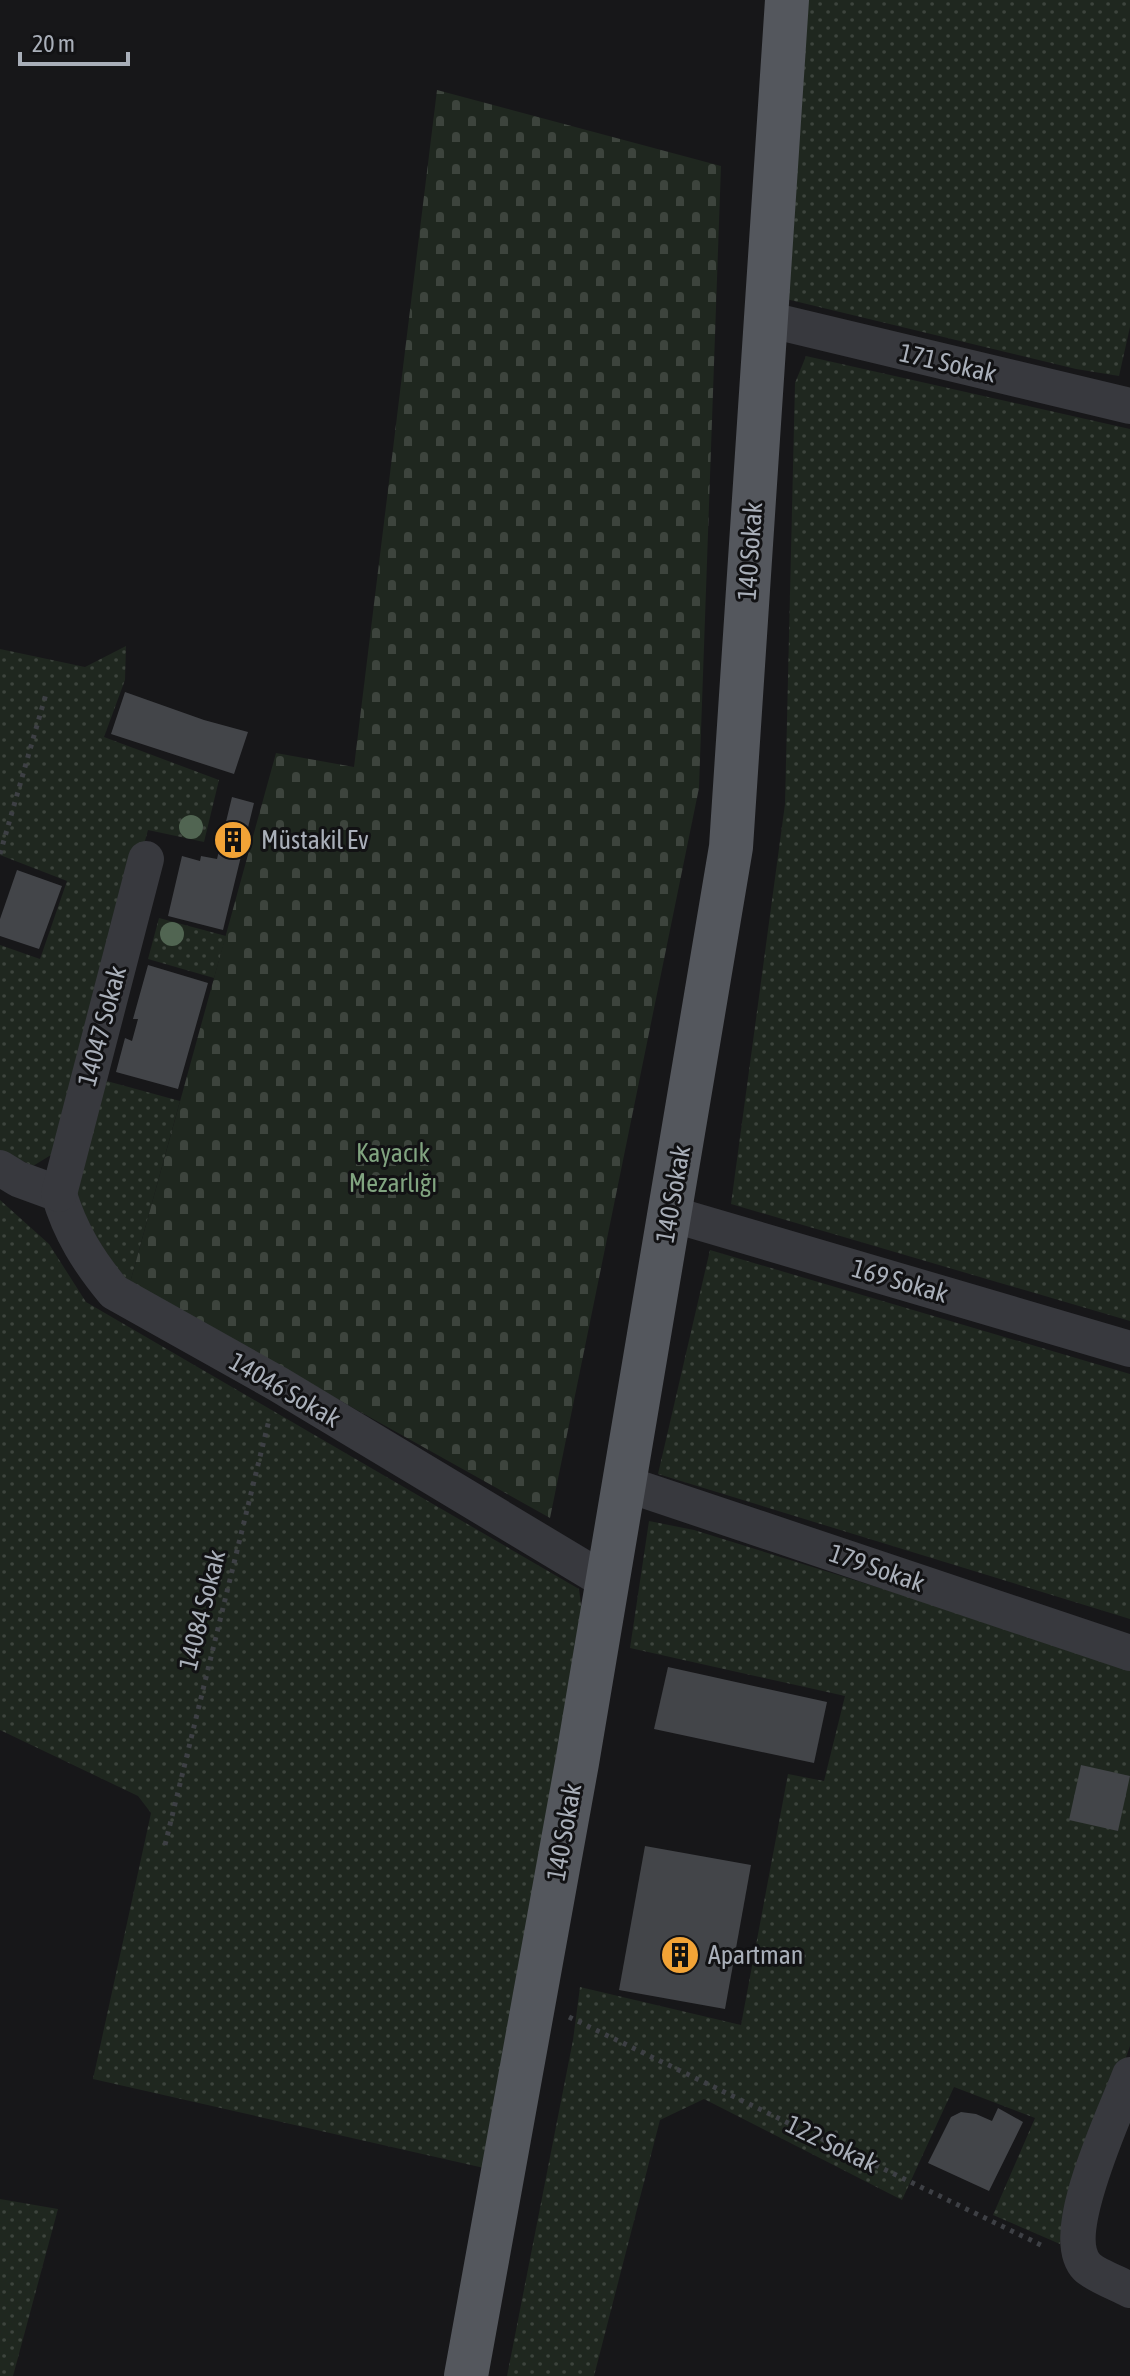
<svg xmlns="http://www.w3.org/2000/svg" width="1130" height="2376" viewBox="0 0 1130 2376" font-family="'Asap Condensed',sans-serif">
<defs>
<pattern id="grass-dots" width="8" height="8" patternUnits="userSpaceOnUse" patternTransform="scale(2)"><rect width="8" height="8" fill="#1f271f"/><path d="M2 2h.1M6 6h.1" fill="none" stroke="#3d443d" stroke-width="1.8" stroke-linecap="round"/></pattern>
<pattern id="cemetery-stones" width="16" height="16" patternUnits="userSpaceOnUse" patternTransform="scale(2)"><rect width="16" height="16" fill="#1f271f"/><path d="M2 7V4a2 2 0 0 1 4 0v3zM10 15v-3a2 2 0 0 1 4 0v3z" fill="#3d443d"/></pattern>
</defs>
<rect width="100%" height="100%" fill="#171719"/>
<g fill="url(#grass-dots)">
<path d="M805,0h325v327l-11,49 -43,-7 -290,-70z"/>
<path d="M806,356l324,73v892l-399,-117 54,-400 10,-421z"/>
<path d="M126,646l-1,34 -21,57 115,43 -15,62 -56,-12 -81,288 -16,37 -18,11 -33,-16v-205l40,14 27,-78 -67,-26v-206l85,18z"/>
<path d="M159,918l67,18 -12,42 -66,-19z"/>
<path d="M103,1080l77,21 -50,182 -26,-29 -19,-30 -10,-43z"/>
<path d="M0,1200l49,44 37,58 493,287 4,31 -99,548 -391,-89 58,-266 -13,-17 -138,-66z"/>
<path d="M710,1250l420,124v245l-472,-145z"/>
<path d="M649,1521l45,9 436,136v380l-70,198 -67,-29 42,-97 -81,-31 -52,113 -198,-101 -44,21 -66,256h-87l66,-336 7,-53 161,38 47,-251 36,7 21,-85 -215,-48z"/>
<path d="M0,2199l58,10 -45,167h-13z"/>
</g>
<path fill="url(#cemetery-stones)" d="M437,90l284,76 -22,622 -149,730 -420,-235 146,-530 78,14z"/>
<g fill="#434549">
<path d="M125,692l79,28 44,12 -14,42 -123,-40z"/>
<path d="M232,797l22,6 -31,127 -55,-14 14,-60 18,5 1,-5 16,3z"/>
<path d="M17,870l45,16 -23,63 -39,-13v-17z"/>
<path d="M148,965l60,18 -30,106 -62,-17 9,-34 7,3 6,-22h-5z"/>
<path d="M668,1667l159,35 -13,61 -160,-34z"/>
<path d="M1081,1765l49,11 -12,55 -49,-11z"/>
<path d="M645,1846l106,19 -26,144 -106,-19z"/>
<path d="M998,2108l25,14 -34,69 -61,-28 23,-46 10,-5 15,2 16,7z"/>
</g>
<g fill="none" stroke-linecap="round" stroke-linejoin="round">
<g stroke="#3e4045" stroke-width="5" stroke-dasharray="4 6" stroke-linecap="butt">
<path d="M0,854l46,-160"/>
<path d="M165,1845l104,-425"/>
<path d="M569,2017l474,229"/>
</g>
<g stroke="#38393e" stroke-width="36">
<path d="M766,319l364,87"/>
<path d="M0,1168l18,11 41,15c11,38 30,68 55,98l164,92 329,198"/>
<path d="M59,1194l87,-335"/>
<path d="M671,1214l459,135"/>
<path d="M623,1483l507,170"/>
<path d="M1130,2075c-14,38 -74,160 -43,192 8,8 32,17 43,23"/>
</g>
<path stroke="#54575d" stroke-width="44" d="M466,2376l111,-613 154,-916 56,-847"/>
</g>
<g fill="#516552">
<circle cx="191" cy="827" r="12"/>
<circle cx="172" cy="934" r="12"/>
</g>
<defs>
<symbol id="building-disc" viewBox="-11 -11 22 22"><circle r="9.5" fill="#f2a336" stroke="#121214"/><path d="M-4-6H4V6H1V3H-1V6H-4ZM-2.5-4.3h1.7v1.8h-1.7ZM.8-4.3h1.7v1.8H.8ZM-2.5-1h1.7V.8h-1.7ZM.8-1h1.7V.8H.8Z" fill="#111"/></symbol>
</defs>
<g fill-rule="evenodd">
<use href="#building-disc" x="211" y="818" width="44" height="44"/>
<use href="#building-disc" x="658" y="1933" width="44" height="44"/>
</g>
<g text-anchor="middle" stroke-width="6" stroke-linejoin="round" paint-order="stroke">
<g font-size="26" fill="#a9afb9" stroke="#121214">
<text transform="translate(948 363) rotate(13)" y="9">171 Sokak</text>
<text transform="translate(750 551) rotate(-86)" y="9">140 Sokak</text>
<text transform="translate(102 1026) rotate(-75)" y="9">14047 Sokak</text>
<text transform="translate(673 1194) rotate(-80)" y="9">140 Sokak</text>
<text transform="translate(900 1281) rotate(16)" y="9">169 Sokak</text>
<text transform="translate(285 1390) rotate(30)" y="9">14046 Sokak</text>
<text transform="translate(877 1568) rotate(19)" y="9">179 Sokak</text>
<text transform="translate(202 1610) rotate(-76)" y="9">14084 Sokak</text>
<text transform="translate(564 1832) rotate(-80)" y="9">140 Sokak</text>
<text transform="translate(832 2144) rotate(26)" y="9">122 Sokak</text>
</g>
<g font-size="26" fill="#a9afb9" stroke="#121214" text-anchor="start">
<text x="261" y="849">Müstakil Ev</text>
<text x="708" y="1964">Apartman</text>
</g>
<g font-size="26" fill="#81a480" stroke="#121214">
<text x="393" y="1162">Kayacık<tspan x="393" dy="30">Mezarlığı</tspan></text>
</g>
</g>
<path d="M20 52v12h108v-12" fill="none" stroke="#a9afb9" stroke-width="4"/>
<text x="32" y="52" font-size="24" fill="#a9afb9" stroke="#121214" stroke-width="6" paint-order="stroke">20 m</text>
</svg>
